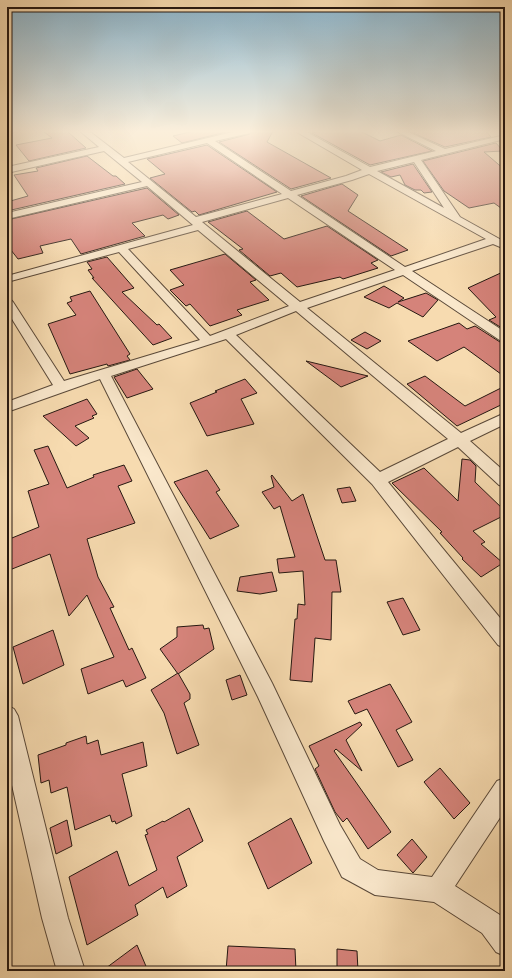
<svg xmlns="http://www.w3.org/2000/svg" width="512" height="978" viewBox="0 0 512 978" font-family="'Libre Caslon Text',serif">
<rect width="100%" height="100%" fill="#f7dbb0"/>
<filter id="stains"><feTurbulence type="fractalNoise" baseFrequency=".005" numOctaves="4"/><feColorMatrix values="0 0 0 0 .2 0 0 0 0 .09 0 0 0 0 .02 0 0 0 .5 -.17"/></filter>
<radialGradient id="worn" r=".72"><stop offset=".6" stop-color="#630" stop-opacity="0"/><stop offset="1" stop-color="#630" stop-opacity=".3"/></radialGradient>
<g fill="#d5837a" stroke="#261811">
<path d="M43,131h24l19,17 -57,13 -13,-16 36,-7z"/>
<path d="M194,131h36l-48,12 -9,-7z"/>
<path d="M252,131h21l-6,11 64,36 -40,11 -72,-47 31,-8z"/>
<path d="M321,131h39l20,10 21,-6 31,16 -62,14 -58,-32z"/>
<path d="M419,131h67l5,6 -46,10 -32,-14z"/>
<path d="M496,143l7,8 -19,1 21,18v41l-11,-8 -25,5 -25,-17 -21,-30z"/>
<path d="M207,145l70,47 -78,23 -4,-4 -3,1 -42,-34 15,-4 -18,-15z"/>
<path d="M87,156l26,20h3l9,8 -118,27v-9l21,-6 -14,-21 24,-4 -2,-3z"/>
<path d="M413,164l19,28 -8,1 -3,-3h-6l-10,-5 -5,-10 -9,2 -10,-5z"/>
<path d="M342,184l16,11 -10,16 60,39 -17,6 -90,-60z"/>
<path d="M147,188l32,27 -11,4 -5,-4 -31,8 13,13 -64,18 -10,-15 -31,7 3,7 -25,6 -11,-14v-25z"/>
<path d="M247,211l37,28 43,-13 51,34 -7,3 7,5 -35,11 -3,-2 -43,10 -16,-14 -11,3 -31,-26 4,-1 -35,-27z"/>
<path d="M225,254l31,26 -6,2 19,18 -32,10 5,5 -32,11 -20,-22 -4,2 -16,-16 14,-5 -14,-15z"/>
<path d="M107,257l27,31 -12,4 35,33 2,-1 13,14 -19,7 -61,-67h2l-6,-8 4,-1 -5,-7z"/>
<path d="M505,271v59l-16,-10 7,-3 -28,-29z"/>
<path d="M384,286l20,12 -6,4 28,-9 12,7 -15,17 -26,-14 -8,5 -25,-11z"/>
<path d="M90,291l40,63 -3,2 3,4 -22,6 -1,-2 -37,10 -22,-50 28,-9 -9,-12 5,-2 -2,-4z"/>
<path d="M459,323l8,6 8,-3 25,16 5,1v34l-41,-30 -27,14 -29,-20z"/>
<path d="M365,332l16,9 -14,8 -16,-9z"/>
<path d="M306,361l62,15 -27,11z"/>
<path d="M137,369l16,20 -26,9 -13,-21z"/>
<path d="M425,376l40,30 40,-20v17l-48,23 -50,-42z"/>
<path d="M245,379l12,14 -16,6 13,25 -47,12 -17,-33 27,-11 -2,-1z"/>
<path d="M87,399l10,15 -5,2 2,2 -19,8 14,12 -13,8 -33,-30z"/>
<path d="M48,446l19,42 27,-11 -1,-2 31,-10 8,16 -14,5 17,37 -48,16 11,38 16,30 -4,1 19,42 3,-2 14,30 -20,9 -3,-7 -35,14 -7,-25 33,-12 -27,-62 -18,21 -19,-62 -43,17v-31l32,-13 -11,-36 21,-7 -15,-34z"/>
<path d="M462,459l8,1 6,6 -1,16 30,29v4l-32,16 12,11 -4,2 22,19 -22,14 -19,-18 1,-1 -23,-25 2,-1 -50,-49 32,-15 34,33z"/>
<path d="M207,470l13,20 -4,2 23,34 -29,13 -36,-57z"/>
<path d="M272,475l20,26 11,-7 22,66h11l5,32h-9l-1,48 -16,-2 -3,44 -22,-2 5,-61h2l1,-15 7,1 -2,-34 -24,2 -2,-14 18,-2 -15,-51 -6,3 -12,-17 12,-5 -3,-11z"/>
<path d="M350,487l6,14 -14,2 -5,-14z"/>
<path d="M272,572l5,19 -17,3 -23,-3 3,-14z"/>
<path d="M403,598l17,32 -17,5 -16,-33z"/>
<path d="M203,625l1,4 5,-1 5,21 -36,25 -18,-25 17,-12v-10z"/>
<path d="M53,630l11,35 -41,19 -10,-37z"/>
<path d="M178,673l12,21v5l-6,4 15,42 -22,9 -13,-41 -13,-23z"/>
<path d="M240,675l7,20 -15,5 -6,-20z"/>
<path d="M390,684l22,38 -16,8 17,30 -15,7 -31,-58 -12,5 -7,-13z"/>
<path d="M360,722l2,3 -16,15 16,31 -26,-22 -2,2 57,81 -23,17 -21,-31 -4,4 -8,-10 -20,-43 4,-3 -10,-20z"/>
<path d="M86,736l1,8 11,-4 3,15 42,-13 4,24 -25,8 10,42 -16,8 -1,-3 -3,1 -2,-7 -35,15 -8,-43 -16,6 -2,-13 -8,3 -3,-28 28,-10v-2z"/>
<path d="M440,768l30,35 -16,16 -30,-37z"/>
<path d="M189,808l14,33 -26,16 10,29 -20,12 -4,-11 -28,18 3,10 -51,30 -18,-68 48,-26 12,35 28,-16 -12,-35 3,-1 -2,-4 17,-9 1,1z"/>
<path d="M291,818l21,45 -44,26 -20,-46z"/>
<path d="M67,820l5,26 -16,8 -6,-26z"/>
<path d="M412,839l15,18 -14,16 -16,-18z"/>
<path d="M137,945l11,26h-46z"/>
<path d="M228,946l67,3 1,22h-70z"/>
<path d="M337,949l20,2 1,20h-21z"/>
</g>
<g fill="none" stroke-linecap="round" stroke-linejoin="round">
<defs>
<g id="street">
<path d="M7,131h10l-10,3z"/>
<path d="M80,131h9l35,27 113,-27h14l-1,2 -35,8 76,50 55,-15 16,-6 -67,-39h10l65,36 66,-16 -40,-20h10l39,18 60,-14v4l-84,21 39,57 45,25v7l-12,-5 -81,27 93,61v10l-4,-1 -98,-66 -96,33 154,125 44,-20v11l-35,17 35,31v15l-6,-2 -41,-38 -70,35 117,142v24l-7,-3 -126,-161 -146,-145 -115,37 161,307 68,142 20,34 18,11 54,7 65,-96 8,-3v32l-50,76 45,29 5,6v35l-9,-4 -14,-19 -48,-31 -59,-7 -33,-18 -18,-36 -66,-144 -158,-318 -93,33v-10l46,-17 -46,-74v-13l4,2 2,2 51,79 136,-41 -81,-88 -112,30v-6l186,-51 -46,-39 -140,33v-6l135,-31 -38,-31 -97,22v-6l92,-20zM207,143l75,51 -86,23 -68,-55zM414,162l30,46 -67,-37zM369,174l117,65 -81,28 -108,-72 55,-15zM288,198l107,72 -95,32 -98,-80zM198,230l91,76 -79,30 -82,-87zM296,311l152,128 -68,33 -144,-137z"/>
<path d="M7,705l7,4 4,7 50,202 17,53h-28l-15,-53 -35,-155z"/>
</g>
</defs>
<use href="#street" stroke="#5a4939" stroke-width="2"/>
<use href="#street" fill="#fae8cc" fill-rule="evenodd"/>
</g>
<linearGradient id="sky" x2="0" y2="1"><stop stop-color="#8ab7d1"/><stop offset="0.49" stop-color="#fbefdb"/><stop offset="1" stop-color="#fbefdb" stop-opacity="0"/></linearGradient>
<rect width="512" height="268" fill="url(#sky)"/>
<rect width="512" height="978" fill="none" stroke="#f7dbb0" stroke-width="24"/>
<rect x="8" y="8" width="496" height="962" fill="none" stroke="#261811" stroke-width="2"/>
<rect x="12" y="12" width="488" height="954" fill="none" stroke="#261811"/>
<rect width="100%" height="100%" filter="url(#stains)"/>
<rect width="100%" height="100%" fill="url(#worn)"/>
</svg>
